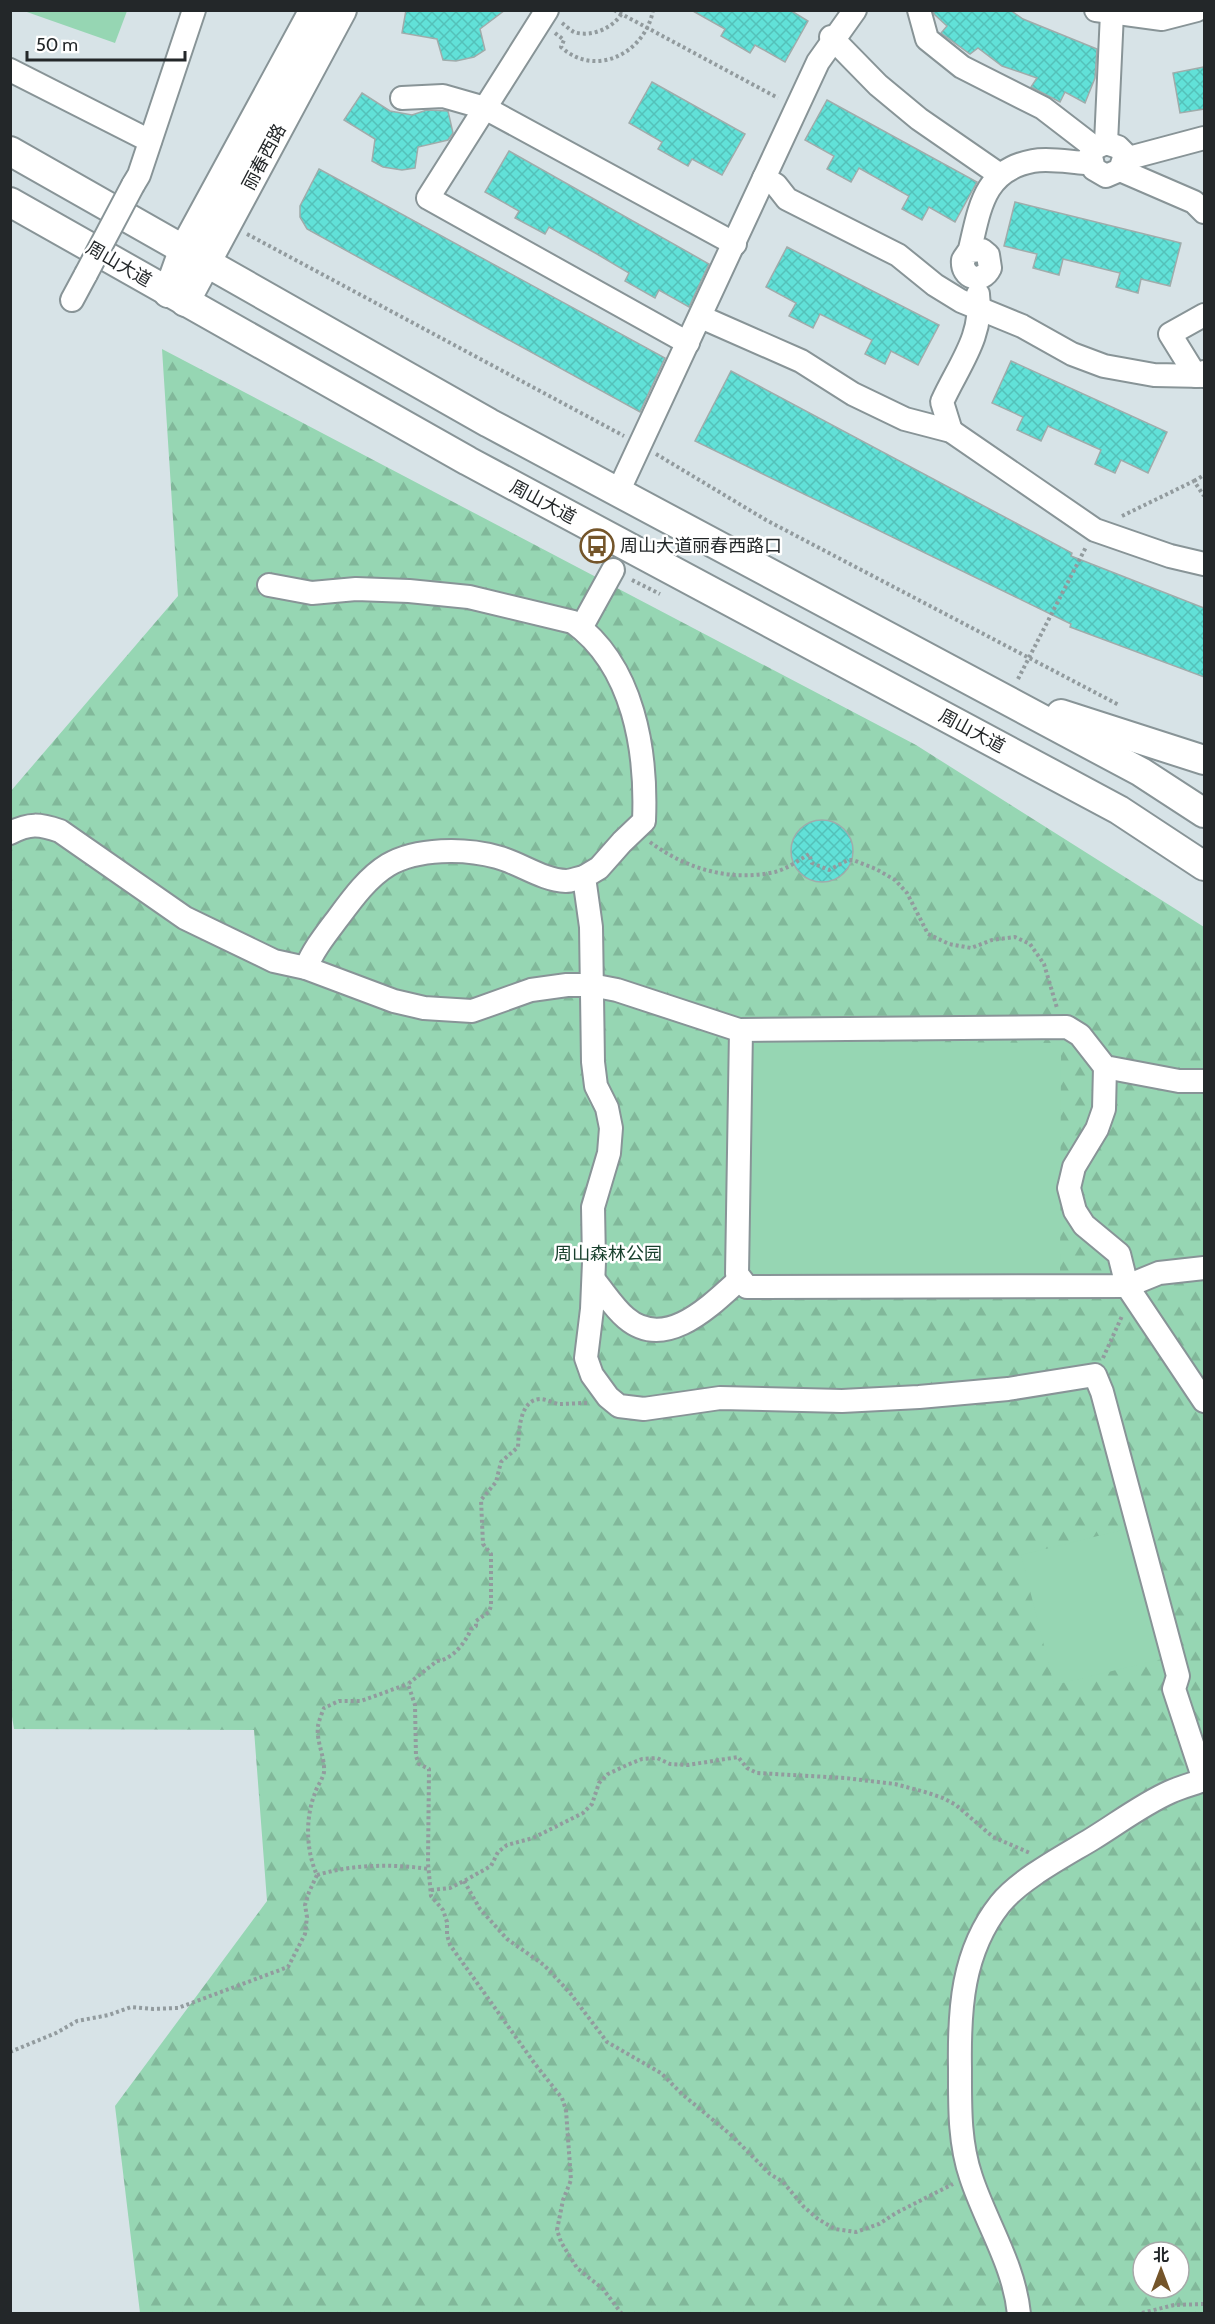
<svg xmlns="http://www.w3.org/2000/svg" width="1215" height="2324" viewBox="0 0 1215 2324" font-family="Cabin,'Noto Sans SC',sans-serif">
<defs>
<pattern id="forest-firs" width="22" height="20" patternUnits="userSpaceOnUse" patternTransform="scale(1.5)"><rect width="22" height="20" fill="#96d6b3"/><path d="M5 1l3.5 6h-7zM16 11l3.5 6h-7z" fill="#81b89a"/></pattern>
<pattern id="building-cross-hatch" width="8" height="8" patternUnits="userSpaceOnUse" patternTransform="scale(1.5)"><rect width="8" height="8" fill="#61e1d8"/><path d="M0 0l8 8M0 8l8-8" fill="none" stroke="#54c1b9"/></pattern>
</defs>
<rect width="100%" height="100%" fill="#d7e3e7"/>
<path fill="url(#forest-firs)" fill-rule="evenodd" d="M162,349l754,396 288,182v1386h-1064l-25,-207 152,-205 -13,-171 -240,-1 -4,-25v-912l168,-196zM1143,2252h36v36h-36z"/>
<g fill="#96d6b3">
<path d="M24,11h103l-12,32z"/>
<path d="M750,1041l311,2 -1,233 -312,-3z"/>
<path d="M1130,1528l32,131 -108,26 -33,-130z"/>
</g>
<g fill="url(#building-cross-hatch)" stroke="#a0acab" stroke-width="1.5">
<path d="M406,10h99l-25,19 5,21 -11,7 -18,4 -13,-1 -6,-21 -35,-6z"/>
<path d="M691,10h99l18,11 -23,41 -30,-17 -5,8 -29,-17 4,-7z"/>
<path d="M933,10h77l13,9 74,30 -2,29 -10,25 -20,-11 -5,10 -29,-15 6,-9 -35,-12 -24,-18 -8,6 -29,-21 6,-7 -13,-12z"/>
<path d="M1204,67v42l-24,4 -7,-40z"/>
<path d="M652,82l93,52 -23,41 -30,-16 -4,7 -30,-17 4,-7 -33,-19z"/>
<path d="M362,93l28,18 22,4 15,-5 21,1 5,22 -5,7 -30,7 -3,21 -13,2 -19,-3 -11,-6 3,-22 -31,-19z"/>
<path d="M827,100l150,82 -22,40 -26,-15 -7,13 -20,-11 7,-13 -50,-28 -8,14 -24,-13 7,-13 -29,-16z"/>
<path d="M509,151l200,113 -20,43 -30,-17 -4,8 -30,-17 4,-8 -32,-19 -48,-27 -4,7 -30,-16 4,-7 -34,-19z"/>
<path d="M319,169l346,189 -25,54 -333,-183 -7,-12v-11z"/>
<path d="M1015,202l166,41 -11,43 -29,-7 -3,14 -22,-6 4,-14 -57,-14 -4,16 -26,-7 4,-14 -33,-8z"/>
<path d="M787,247l152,78 -21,40 -27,-14 -6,13 -20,-10 7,-14 -52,-26 -7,14 -24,-12 7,-13 -30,-16z"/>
<path d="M1011,361l156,71 -19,41 -27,-13 -6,13 -20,-9 6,-14 -53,-24 -7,15 -24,-11 6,-13 -31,-14z"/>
<path d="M731,371l341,182 -1,3 133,52v69l-134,-50 1,-3 -376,-183z"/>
<circle cx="822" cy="851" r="31"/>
</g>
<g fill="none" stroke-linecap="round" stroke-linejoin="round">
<defs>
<g id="minor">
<path d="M547,10l-119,188 260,145"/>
<path d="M919,10l8,29 35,28 81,41 52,40"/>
<path d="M1096,10l66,9 35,-9"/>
<path d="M831,37l47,48 41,34 81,56"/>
<path d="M10,70l140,71"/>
<path d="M402,98l41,-2 42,12 250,136"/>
<path d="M1106,143l6,-130"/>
<path d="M1091,157l3,12 12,7 14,-6 4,-12"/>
<path d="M1120,170l74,32 10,10"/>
<path d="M764,178l12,7 11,14 111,56 37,30 26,16 61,25 50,28 32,12 50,9 50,1"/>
<path d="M133,185l6,-10 55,-165"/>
<path d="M970,251l12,-1 6,5 2,13c-8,17 -29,10 -27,-8 2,-4 6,-8 7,-11 10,-42 14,-79 63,-88 16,-3 36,1 52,2l10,-15 11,-5 12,4 11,11 75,-20"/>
<path d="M72,300l14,-26"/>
<path d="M1204,315l-34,19 26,42 8,-4"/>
<path d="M701,317l100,44 52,33 52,25 46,12 144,99 75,26 34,8"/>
<path d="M951,431l-9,-29c16,-36 42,-66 36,-108"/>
<path d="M618,492l200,-430 37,-52"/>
<path d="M269,585l43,8 44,-4 53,2 60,6 104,25c61,44 74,129 71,199l-22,21 -23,26 -15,9 7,50 2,135 3,24 11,22 4,20 -2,25 -16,54 1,55 -2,47 -6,49 6,17 16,22 11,9 25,3 76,-11 122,3 77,-4 89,-8 87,-14 7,17 76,284 -4,13 30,91"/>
<path d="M581,628l32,-58"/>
<path d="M10,833c20,-10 29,-9 50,-2l125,87 89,43 32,7 88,33 30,7 48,3 59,-21 36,-5h24l26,5 122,40 328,-3 13,8 25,32 74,14h25"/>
<path d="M306,968c7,-18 20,-34 32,-50 14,-19 30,-41 50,-53 29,-17 77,-17 109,-8 23,6 45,23 69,24 5,0 12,-3 18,-4"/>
<path d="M741,1030l-4,244 10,13 380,-1 -8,-32 -35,-29 -9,-14 -6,-23 5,-21 23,-38 7,-20 1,-42"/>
<path d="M1204,1268l-45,5 -32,13 77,115"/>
<path d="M594,1280c10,12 20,28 32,38 40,34 85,-13 114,-39"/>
<path d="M1019,2314c-5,-50 -33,-91 -48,-137 -12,-35 -11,-72 -11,-109 -1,-58 2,-116 40,-164 20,-25 64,-48 92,-65 26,-16 51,-35 78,-47 11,-5 23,-8 34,-12"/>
</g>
<g id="major">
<path d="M10,151l479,272 652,349 63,41"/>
<path d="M10,202l458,259 651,349 85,56"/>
<path d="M168,293l15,-42 131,-241"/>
<path d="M185,302l157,-292"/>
<path d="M1061,714l143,46"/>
</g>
</defs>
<use href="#minor" stroke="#889497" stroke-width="26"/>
<use href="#major" stroke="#889497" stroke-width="32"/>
<g stroke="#929b9e" stroke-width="4" stroke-dasharray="3 3" stroke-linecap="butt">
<path d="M614,10l164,88"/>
<path d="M562,23c4,3 8,7 12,9 17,6 43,-5 49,-22"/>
<path d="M555,33l9,7 -3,7c35,32 85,5 92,-37"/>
<path d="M247,234l377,202"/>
<path d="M656,454l110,66 353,185"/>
<path d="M1194,481l10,-6"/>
<path d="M1122,516l72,-35 10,15"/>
<path d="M632,580l28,14"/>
<path d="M1018,679l68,-132"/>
<path d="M650,842c36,27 81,40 125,30 12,-3 24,-12 34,-18l3,9 17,7 19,-10h5l23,9 19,11 12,13 21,41 21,10 22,4 21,-8 23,-3 15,7 14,20 13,44"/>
<path d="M1103,1358l19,-42"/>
<path d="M587,1403c-9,0 -19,1 -28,1 -6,-1 -13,-5 -19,-5 -21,1 -21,33 -22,48l-17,15 -5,20 -15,18 2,44 8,10v52l-2,6 -13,9v5l-5,3c-5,13 -19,31 -34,32l-29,23 7,21 1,51 3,8 10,5 -1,94 3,33 12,14 4,12v13l3,10 85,119 27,34 4,12 5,70 -8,20 -6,30 4,12 16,26 26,21 19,25"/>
<path d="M317,1875c37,-11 75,-11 112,-6"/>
<path d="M464,1881l16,28 27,30 37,26 26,28 37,49 54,31 21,21 49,41 39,39 13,8 21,25 14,12 17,10 21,3 23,-8 17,-11 57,-29"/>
<path d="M431,1890l19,-2 14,-7 27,-15 7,-14 9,-7 26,-7 50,-25 9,-9 7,-21 9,-9 19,-9 15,-6 15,-1 13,6 18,1 50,-8 9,11 10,5 88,5 50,6 30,8 18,6 13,7 37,32 37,16"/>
<path d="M10,2052l46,-19 21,-12 32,-6 22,-8 22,2 25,-1 110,-41 17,-33 2,-17 -2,-12 4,-13 8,-17c-11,-24 -12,-57 -2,-82 2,-7 8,-14 9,-21 1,-16 -8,-30 -6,-46 1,-6 4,-13 6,-18l15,-7h22l47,-17"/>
<path d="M1142,2313l32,-8 30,-1"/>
</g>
<use href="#minor" stroke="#fff" stroke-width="22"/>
<use href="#major" stroke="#fff" stroke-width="28"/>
<defs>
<path id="minor-bridge" d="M86,274l47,-89"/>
</defs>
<use href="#minor-bridge" stroke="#889497" stroke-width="26" stroke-linecap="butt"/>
<use href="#minor-bridge" stroke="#fff" stroke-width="22"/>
</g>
<defs>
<symbol id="bus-ring" viewBox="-11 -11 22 22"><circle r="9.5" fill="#fff" stroke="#74552a" stroke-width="1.5"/><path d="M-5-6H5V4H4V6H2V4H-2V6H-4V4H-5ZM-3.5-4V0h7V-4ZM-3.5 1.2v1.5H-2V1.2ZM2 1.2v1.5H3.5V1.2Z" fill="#74552a"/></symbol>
</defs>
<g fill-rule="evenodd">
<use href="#bus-ring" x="578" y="527" width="38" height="38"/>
</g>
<g text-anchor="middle" stroke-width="5" stroke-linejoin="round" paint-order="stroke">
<g font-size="18" fill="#232729" stroke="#fff">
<text transform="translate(264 157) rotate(-62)" y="6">丽春西路</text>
<text transform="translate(119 264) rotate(30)" y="6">周山大道</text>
<text transform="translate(543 502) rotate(28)" y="6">周山大道</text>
<text transform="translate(972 731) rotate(28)" y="6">周山大道</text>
</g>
<g font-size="18" fill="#232729" stroke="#fff" text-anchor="start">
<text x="620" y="552">周山大道丽春西路口</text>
</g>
<g font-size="18" fill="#18402d" stroke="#fff">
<text x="608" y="1260">周山森林公园</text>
</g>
</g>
<rect width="1215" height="2324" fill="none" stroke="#232729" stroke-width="24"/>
<g transform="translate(1161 2270)"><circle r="28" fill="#ffffff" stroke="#a7a9a9" stroke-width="1.5"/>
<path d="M0-4.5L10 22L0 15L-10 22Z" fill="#74552a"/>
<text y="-9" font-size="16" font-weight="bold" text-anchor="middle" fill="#232729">北</text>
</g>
<path d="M27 51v9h158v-9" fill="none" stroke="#232729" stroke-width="3"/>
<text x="36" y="51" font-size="18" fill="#232729" stroke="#ffffff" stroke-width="4.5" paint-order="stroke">50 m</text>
</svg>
